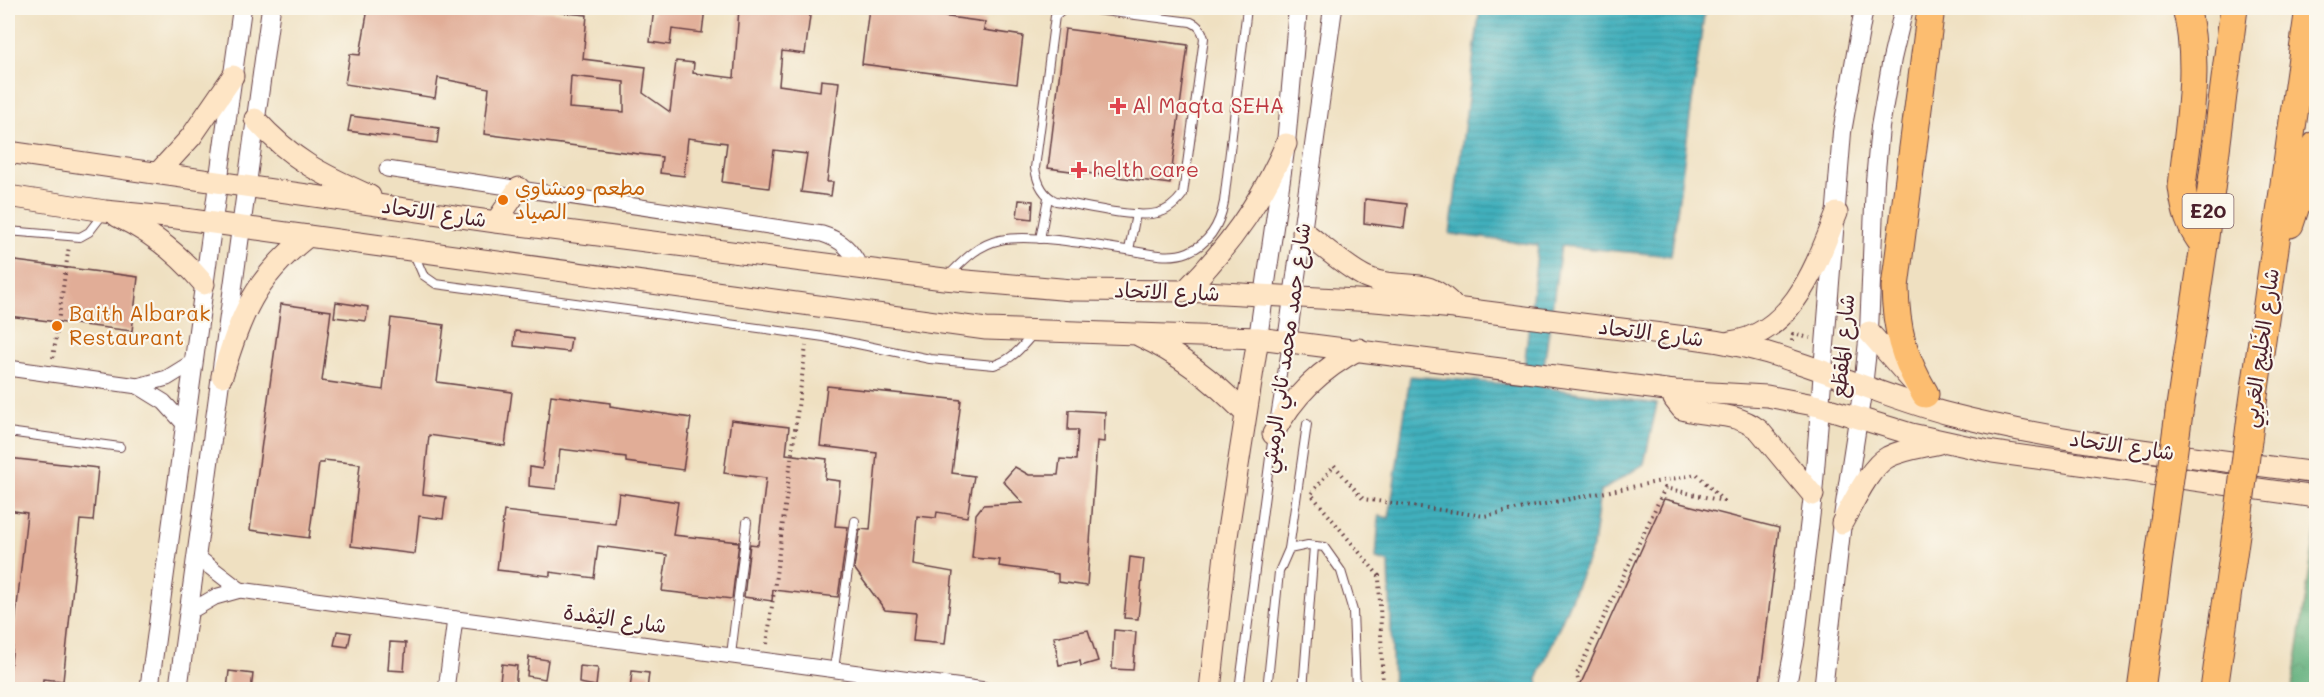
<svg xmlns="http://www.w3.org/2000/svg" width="2324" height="697" viewBox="0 0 2324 697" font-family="Mali,'Playpen Sans Arabic',sans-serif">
<defs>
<pattern id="forest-crowns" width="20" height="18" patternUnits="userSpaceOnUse" patternTransform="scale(1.5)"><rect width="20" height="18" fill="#5fae7a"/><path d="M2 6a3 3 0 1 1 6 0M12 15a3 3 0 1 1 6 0" fill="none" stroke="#508d64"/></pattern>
<pattern id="water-rules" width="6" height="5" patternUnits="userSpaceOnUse" patternTransform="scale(1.5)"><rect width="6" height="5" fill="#41b0bd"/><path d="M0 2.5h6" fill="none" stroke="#388f9a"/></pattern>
</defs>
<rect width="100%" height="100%" fill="#fbf7ec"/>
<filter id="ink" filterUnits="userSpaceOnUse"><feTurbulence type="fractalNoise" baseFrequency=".0167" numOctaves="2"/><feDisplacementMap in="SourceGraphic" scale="12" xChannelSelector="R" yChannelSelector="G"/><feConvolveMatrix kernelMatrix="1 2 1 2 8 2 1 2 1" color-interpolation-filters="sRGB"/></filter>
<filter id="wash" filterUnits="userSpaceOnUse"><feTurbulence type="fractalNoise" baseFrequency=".008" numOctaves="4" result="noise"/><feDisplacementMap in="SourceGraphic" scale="24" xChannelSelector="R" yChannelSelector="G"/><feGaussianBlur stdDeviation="1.35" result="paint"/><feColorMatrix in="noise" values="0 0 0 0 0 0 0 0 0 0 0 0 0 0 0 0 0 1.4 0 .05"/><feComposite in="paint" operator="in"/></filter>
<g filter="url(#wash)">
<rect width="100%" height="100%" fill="#efe0c1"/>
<path fill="url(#forest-crowns)" stroke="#546652" stroke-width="1.5" d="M2316,527v162h-24z"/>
<path fill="url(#water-rules)" stroke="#466874" stroke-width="1.5" d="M1480,8h225l-34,248 -110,-10 -20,141 116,17 -13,60 -44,28 -7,55 -55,130 1,12h-146l-4,-126 -13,-4 3,-43 10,2 21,-142 112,9 16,-140 -88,-11z"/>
<g id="blocks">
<g fill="#e1ad97" fill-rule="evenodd">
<path d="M368,8h146l73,7 -4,44 63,8 -3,26 27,19 6,-51 18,2 -1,10 41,5 5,-70h72l-6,46 -23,-3 -3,34 41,6 1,-11 18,2 -12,100h6l-2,14 -30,-4 6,-38 -33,-4 -5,38 -47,-6 5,-39 -39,-5 -4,38 -24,-3 2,-16 -178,-23 5,-46 -51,-10 -3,20 -90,-14 5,-30 10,1zM571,76l53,6v30l-55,-4z"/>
<path d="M654,8h51l-3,25 -30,-4 -2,16 -20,-3z"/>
<path d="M869,8h14l102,14 -1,8 39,6 -6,48 -155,-20z"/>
<path d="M1065,29l123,16 -18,139 -122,-16z"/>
<path d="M351,116l88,12 -2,15 -89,-12z"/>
<path d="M1365,199l42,5 -3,24 -40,-5z"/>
<path d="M1019,200l14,1 -1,18 -15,-2z"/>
<path d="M8,260l130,17 -6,54 -124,-15z"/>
<path d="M336,302l32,5 -2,14 -32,-4z"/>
<path d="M281,304l50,7 -9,70 61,9 8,-72 53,7 -7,57 75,10 -7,54 -76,-11 -6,59 23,3 -3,22 -24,-3 -4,38 -64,-8 9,-82 -36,-4v3h-5l-10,75 -59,-8z"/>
<path d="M515,331l56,7 -2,14 -55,-6z"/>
<path d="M827,386l134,14 -9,73 22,3 -7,41 -30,-5 -1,6 -19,-2 -4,49 40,7 -8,72 -32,-3 3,-28 -31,-3 -31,-42 6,-39 10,1 7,-77 -57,-7z"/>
<path d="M551,395l59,8v3l81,12 -8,52 -57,-8v-5l-66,-8 -4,40 -27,-3 1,-19 12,2z"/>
<path d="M1069,410l36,2 -1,30 -7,-1 -10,145 -29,-4v-8l-59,-8 1,-6 -28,-2 4,-44 7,-9 40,-2 -20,-22 12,-14 14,8h29l2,-16 16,1 2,-30h-10z"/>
<path d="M731,420l58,7 -3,27 41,5 -2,20 15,2 -5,45 13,1 -10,70 -65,-7 -1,11 -28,-4 6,-53 8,1 8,-67 -42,-5z"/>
<path d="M8,458l90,10 -5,53 -13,-1 -17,161 -20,-2 -1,11h-34l19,-177 -19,-3z"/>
<path d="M619,493l59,9 -5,33 66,7 -7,57 -70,-8 5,-36 -69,-9 -4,32 -44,-6v4l-53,-6 7,-59 111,13z"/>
<path d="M1664,499l115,29 -20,162h-181z"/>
<path d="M1130,557l14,2 -6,60 -14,-1z"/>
<path d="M1088,630l10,31 -17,5 -1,-5 -21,4 -5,-28z"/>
<path d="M1114,630l22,2 -3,38 -21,-1z"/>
<path d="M337,631l14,2 -3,14 -14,-2z"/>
<path d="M390,642l16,1 -2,28 -16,-1z"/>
<path d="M529,657l19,3 -3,19 -18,-3z"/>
<path d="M502,664l15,2 -2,24h-16z"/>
<path d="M580,666l18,2 -2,18 -17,-3z"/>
<path d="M229,671l24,3 -2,16h-24z"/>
<path d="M632,671l17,2 -2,17h-17z"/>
</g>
</g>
</g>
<g filter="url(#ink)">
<use href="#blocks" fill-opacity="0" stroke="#633c42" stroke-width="1.5"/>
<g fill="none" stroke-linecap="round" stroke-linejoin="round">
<defs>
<g id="service">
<path d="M1064,8l-9,8 -20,152c2,14 7,27 21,33 25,4 77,18 101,12 11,-2 20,-11 26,-19l21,-156c-2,-8 -5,-13 -13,-16l-111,-14"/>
<path d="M8,231l72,6 9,-5 14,-18"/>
<path d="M1040,239l8,-41"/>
<path d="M1129,250l7,-36"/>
<path d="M414,254l9,21 13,9 388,53 106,22 64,6c18,-5 28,-18 39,-31"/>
<path d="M948,276c15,-15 29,-31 52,-36 32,-7 99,6 133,11 18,3 37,8 55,1 22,-9 32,-28 36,-50l23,-194"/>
<path d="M1275,417l12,-74"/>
<path d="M8,432l112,15"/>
<path d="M1289,549l18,-125"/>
<path d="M731,655l16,-133"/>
<path d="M834,669l21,-148"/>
<path d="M1239,690l34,-255"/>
<path d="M1267,690l12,-118 10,-23 19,-4 16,2 17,24 12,40 3,79"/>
<path d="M1303,690l11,-144"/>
</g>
<g id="minor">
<path d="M387,169l435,65c20,6 30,16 39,35"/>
<path d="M8,368l130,18 29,-8 26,-16"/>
<path d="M138,386l26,16 21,23"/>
<path d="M196,556l44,34"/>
<path d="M189,612l26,-15 25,-7 745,100"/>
<path d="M446,690l9,-71"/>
</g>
<g id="tertiary">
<path d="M1258,338l28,-194 12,-136"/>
<path d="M1287,341l46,-333"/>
<path d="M149,690l93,-682"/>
<path d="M178,690l93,-682"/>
<path d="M1786,690l9,-46 18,-149 29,-363 22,-124"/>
<path d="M1823,690l19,-167 21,-136 6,-55 6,-151 5,-54 12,-68 12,-51"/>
</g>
<g id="secondary">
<path d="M255,119c37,41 66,55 115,77"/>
<path d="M8,152l488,70 448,57 128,11 113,1 190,10 80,7 238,30c33,4 66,11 97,22 54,17 105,40 159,54 120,31 245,42 367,59"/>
<path d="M158,173l33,-36 42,-61"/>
<path d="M8,196l97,15 72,7 131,18 678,93 272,9 416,53 93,5 52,10 92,28 82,18 323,45"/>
<path d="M117,216c34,16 63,39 87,68"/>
<path d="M496,222l23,-34"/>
<path d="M1303,231c17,13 45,38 63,46 35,16 60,-5 89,31"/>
<path d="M1185,291c44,-44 77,-90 101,-147"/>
<path d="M1869,332l44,50"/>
<path d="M1140,336c41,19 74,45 105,77"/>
<path d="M1730,342c63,-8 86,-77 107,-129"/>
<path d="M222,376c20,-63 32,-97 86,-140"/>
<path d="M1674,391v8l8,10c29,9 51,1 77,21l54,65"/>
<path d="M1273,434c21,-39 47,-64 86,-85"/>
<path d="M1842,523c10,-18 28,-57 46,-66 15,-8 35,-10 51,-14"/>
<path d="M1210,690l17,-154 31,-198"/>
</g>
<g id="motorway">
<path d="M2186,8c15,57 2,120 -4,179 3,23 7,40 22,58"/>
<path d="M2290,224l26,-79"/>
<path d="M1925,394c-22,-37 -29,-65 -30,-107l36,-279"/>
<path d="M2179,413l25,-168 30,-237"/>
<path d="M2251,417l58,-409"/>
<path d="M2141,690l23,-169"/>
<path d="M2214,690l23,-163"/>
</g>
</defs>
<use href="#service" stroke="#633c42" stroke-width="10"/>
<use href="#minor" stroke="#633c42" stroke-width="17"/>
<use href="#tertiary" stroke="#633c42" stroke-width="20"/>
<use href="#secondary" stroke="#633c42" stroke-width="23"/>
<use href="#motorway" stroke="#633c42" stroke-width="29"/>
<g stroke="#633c42" stroke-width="4" stroke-dasharray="1.5 4.5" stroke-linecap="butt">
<path d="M1792,341l1,-7 17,4"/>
<path d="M53,358l16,-112"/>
<path d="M767,644l39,-298"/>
<path d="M1383,690l-4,-114 -68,-82 23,-29 29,34 121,17 213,-42 26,27 -58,-13 -88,186 3,16"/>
</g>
<use href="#service" stroke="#fff" stroke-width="8"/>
<use href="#minor" stroke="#fff" stroke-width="15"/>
<use href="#tertiary" stroke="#fff" stroke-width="18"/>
<use href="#secondary" stroke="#fee5c5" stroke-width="21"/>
<use href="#motorway" stroke="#fcbd6f" stroke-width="27"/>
<defs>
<g id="motorway-bridge">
<path d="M2164,521l15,-108"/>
<path d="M2237,527l14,-110"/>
</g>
</defs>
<use href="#motorway-bridge" stroke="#633c42" stroke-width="29" stroke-linecap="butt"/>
<use href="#motorway-bridge" stroke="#fcbd6f" stroke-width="27"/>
</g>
</g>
<g fill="#e0444e" stroke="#fbf7ec" stroke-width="2">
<path d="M1115 97h6v6h6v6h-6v6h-6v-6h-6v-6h6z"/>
<path d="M1076 161h6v6h6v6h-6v6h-6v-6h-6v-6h6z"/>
</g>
<g fill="#e8710a" stroke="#fbf7ec" stroke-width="2">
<circle cx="503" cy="200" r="6"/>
<circle cx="57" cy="326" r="6"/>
</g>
<g text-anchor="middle" stroke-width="4.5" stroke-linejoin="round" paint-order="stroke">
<rect fill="#fbf7ec" stroke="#7f6065" stroke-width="1.5" x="2182.5" y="194" width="51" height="34" rx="4.5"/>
<g font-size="20" font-weight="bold" fill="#4a1f2b">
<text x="2208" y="218">E20</text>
</g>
<g font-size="21" fill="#be3a42" stroke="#fbf7ec" text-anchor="start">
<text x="1132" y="113">Al Maqta SEHA</text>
<text x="1092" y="177">helth care</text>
</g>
<g font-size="21" fill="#c56008" stroke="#fbf7ec" text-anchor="start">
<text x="515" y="195">مطعم ومشاوي<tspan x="515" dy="24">الصياد</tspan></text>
<text x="69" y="321">Baith Albarak<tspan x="69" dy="24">Restaurant</tspan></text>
</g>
<g font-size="21" fill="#4a1f2b" stroke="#fbf7ec">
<text transform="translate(434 213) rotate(8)" y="7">شارع الاتحاد</text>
<text transform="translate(1167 292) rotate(2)" y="7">شارع الاتحاد</text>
<text transform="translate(1651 333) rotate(7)" y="7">شارع الاتحاد</text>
<text transform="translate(1843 346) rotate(-85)" y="7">شارع المَقطَع</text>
<text transform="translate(1286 348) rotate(-82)" y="7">شارع حمد محمد ثاني الرميثي</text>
<text transform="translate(2261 348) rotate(-82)" y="7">شارع الخَلِيج العَربِي</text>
<text transform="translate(2122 446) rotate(8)" y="7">شارع الاتحاد</text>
<text transform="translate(615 619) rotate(8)" y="7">شارع اليَمْدة</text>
</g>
</g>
<rect width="2324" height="697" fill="none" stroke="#fbf7ec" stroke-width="30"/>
</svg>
